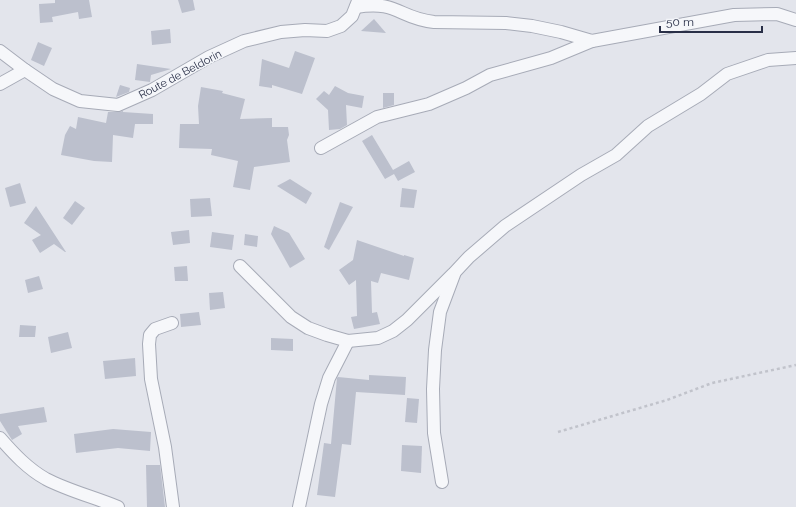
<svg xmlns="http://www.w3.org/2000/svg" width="796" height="507" viewBox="0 0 796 507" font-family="Raleway,sans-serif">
<rect width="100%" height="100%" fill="#e3e5ec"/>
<g fill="#bcc0cd">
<path d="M55,0h34l3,17 -13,2 -1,-7 -26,5 1,5 -13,1 -1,-19 16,-1z"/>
<path d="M178,0h15l2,10 -13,3z"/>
<path d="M374,19l12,14 -25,-2z"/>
<path d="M170,29l1,14 -19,2 -1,-14z"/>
<path d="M38,42l14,6 -8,18 -13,-6z"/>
<path d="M295,51l20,7 -13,36 -30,-9v3l-13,-2 3,-27 27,9z"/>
<path d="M137,64l34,5 -20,6 -1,7 -15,-2z"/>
<path d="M120,85l10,3 -1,4 -13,5z"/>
<path d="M335,86l13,7 16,3 -2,12 -16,-3 1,20 -7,4 -11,1 -1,-20 -12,-11 8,-8 5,4z"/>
<path d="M201,87l22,4 -1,2 23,6 -5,20 32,-1v9h16l1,8 -2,5 3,22 -36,5 -4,23 -17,-3 5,-26 -27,-6 1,-6 -33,-1 1,-24h19l-1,-18z"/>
<path d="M383,93h11v12l-11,3z"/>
<path d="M123,111v1l30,2v10h-18l-2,14 -20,-3 -1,27 -18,-1 -33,-6 4,-20 5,-9 6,3 2,-12 28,6 2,-11h10z"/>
<path d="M372,135l21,35 16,-9 6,11 -17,9 -4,-7 -9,5 -23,-38z"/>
<path d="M290,179l22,14 -6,11 -29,-18z"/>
<path d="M20,183l6,20 -16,4 -5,-19z"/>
<path d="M402,188l15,2 -3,18 -14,-1z"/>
<path d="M210,198l2,18 -21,1 -1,-18z"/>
<path d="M75,201l10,7 -13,17 -9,-7z"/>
<path d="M340,202l13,5 -24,43 -5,-3z"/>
<path d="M36,206l30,46h-1l-11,-8 -14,9 -8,-13 9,-5 -17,-12z"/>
<path d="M274,226l15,7 16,26 -15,9 -19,-34z"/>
<path d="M189,230l1,13 -17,2 -2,-13z"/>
<path d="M212,232l22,3 -2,15 -22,-3z"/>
<path d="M245,234l13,2 -1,11 -13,-2z"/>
<path d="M357,240l47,16v-1l10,3 -5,22 -28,-7 -3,10 -7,-2 1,32 5,-1 3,12 -26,5 -3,-12 6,-1 -1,-36 -7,5 -10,-15 14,-10z"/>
<path d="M187,266l1,15h-13l-1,-14z"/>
<path d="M39,276l4,13 -15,4 -3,-13z"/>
<path d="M223,292l2,16 -15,2 -1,-17z"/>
<path d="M199,312l2,13 -20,2 -1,-13z"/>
<path d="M20,325l16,1 -1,11h-16z"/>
<path d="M68,332l4,16 -21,5 -3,-16z"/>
<path d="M271,338l22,1v12l-22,-1z"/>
<path d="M135,358l1,18 -31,3 -2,-18z"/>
<path d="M369,375l37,2 -1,18 -49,-3 -5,53 -9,-1 -7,53 -18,-2 7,-52 7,1 6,-66 1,-1 31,3z"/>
<path d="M407,398l12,1 -2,24 -12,-1z"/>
<path d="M44,407l3,15 -29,4 4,8 -10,6 -12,-19v-7z"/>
<path d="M113,429l38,3 -1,19 -32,-3 -42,5 -2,-19z"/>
<path d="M402,445l20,1 -1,27 -20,-2z"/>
<path d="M146,465h14l5,42h-18z"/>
</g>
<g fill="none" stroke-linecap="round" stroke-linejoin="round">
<defs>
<g id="minor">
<path d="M356,7c42,-7 42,11 78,15l72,1 26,3 29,6 31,9 142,-26 43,-1 19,6"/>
<path d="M0,51l25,19 28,19 27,12 38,4 34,-15 57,-33 35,-16 37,-9 24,-2 22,1 14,-5 11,-10 6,-15"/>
<path d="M0,84l25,-14"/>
<path d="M321,148l56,-31 52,-13 37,-16 24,-13 61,-17 41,-17"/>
<path d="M240,266l51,51 17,11 19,7 21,6 30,-3 15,-7 14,-11 46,-46"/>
<path d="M172,323l-17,6 -5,6 -1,9 2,35 14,68 8,60"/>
<path d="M0,438c14,16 28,31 46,41 23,12 48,18 72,28"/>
<path d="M442,482l-8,-49 -1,-44 2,-39 5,-38 15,-40 14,-15 36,-31 76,-51 35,-20 32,-29 53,-32 26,-20 41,-14 28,-2"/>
<path d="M299,507l22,-103 8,-26 19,-37"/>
</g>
</defs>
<use href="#minor" stroke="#a7abb7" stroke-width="14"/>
<path stroke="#c1c3cb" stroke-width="2.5" stroke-dasharray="3 3" stroke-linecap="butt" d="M558,432l109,-32 45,-17 84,-18"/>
<use href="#minor" stroke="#f6f7fa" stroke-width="12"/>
</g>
<g text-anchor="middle" stroke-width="3" stroke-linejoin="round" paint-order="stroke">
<g font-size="11" fill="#292f47" stroke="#f3f5f9">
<text transform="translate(180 74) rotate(-28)" y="4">Route de Beldorin</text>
</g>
</g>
<path d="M660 26v6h102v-6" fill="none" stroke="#292f47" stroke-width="2"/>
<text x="666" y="26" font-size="12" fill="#292f47" stroke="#f3f5f9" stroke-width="3" paint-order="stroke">50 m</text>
</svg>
